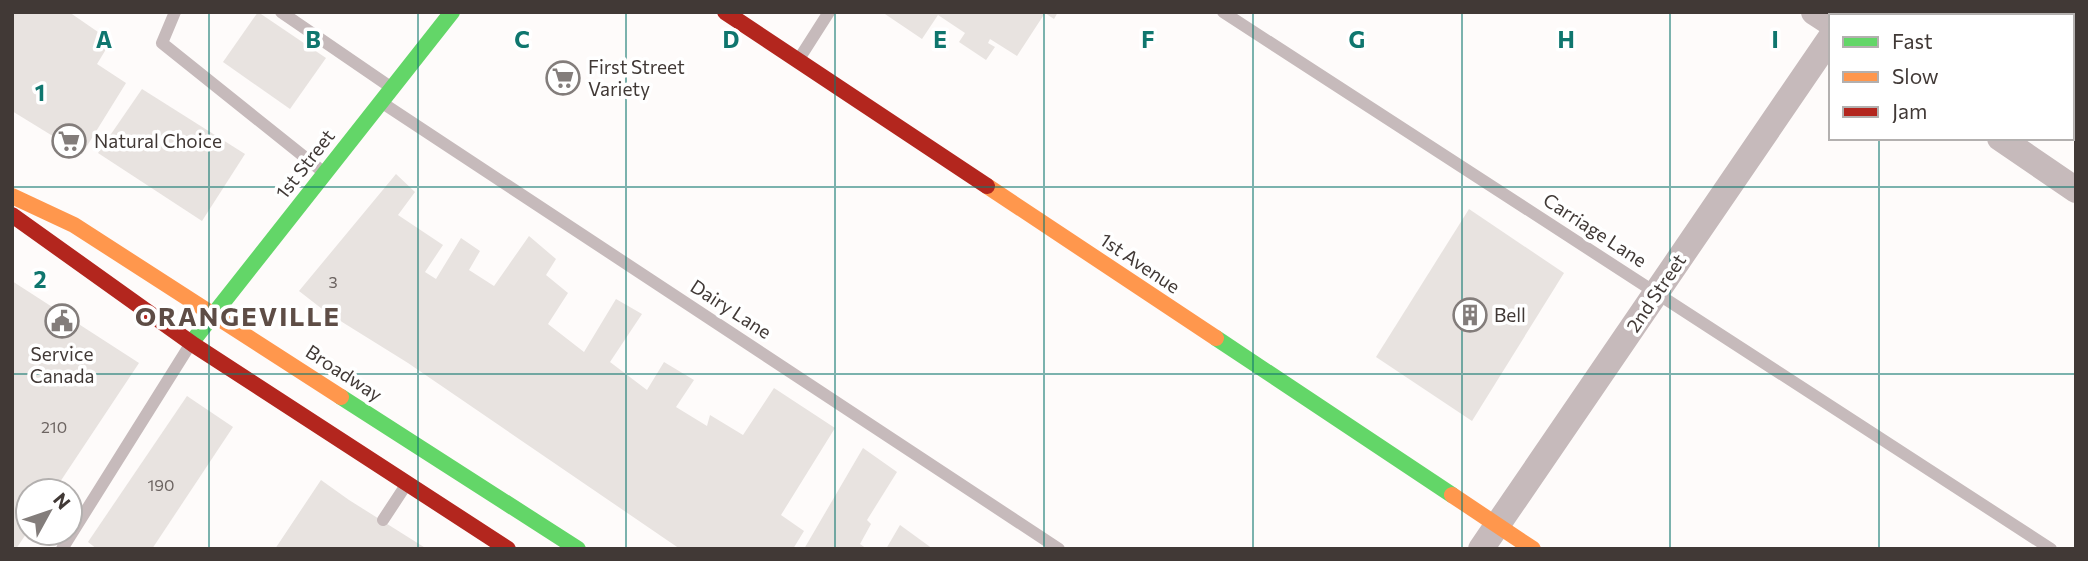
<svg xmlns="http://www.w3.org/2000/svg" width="2088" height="561" viewBox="0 0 2088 561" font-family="Commissioner,sans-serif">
<rect width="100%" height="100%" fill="#fefbfa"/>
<g fill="#e8e3e0">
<path d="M12,12h57l42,29 -14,23 29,19 -44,71 -70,-43z"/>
<path d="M258,12l68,46 -36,51 -67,-47z"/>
<path d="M882,12h176l-4,7 -9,-6 -28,43 -27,-17 -2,4 7,4 -9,13 -27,-18 6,-9 -27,-18 -16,24z"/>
<path d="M142,89l103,65 -43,67 -104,-68z"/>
<path d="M396,174l19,18 -17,23 45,30 -18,27 11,7 25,-41 19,13 -11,19 25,16 35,-50 27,23 -10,16 22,18 -20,31 36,28 32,-53 26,15 -32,48 37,28 17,-28 30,18 -18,27 31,19 3,-11 33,20 31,-47 61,40 -54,87 23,16 -11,18h-113l-272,-186 -82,-51 -27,-21z"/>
<path d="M1469,209l95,64 -92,148 -96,-64z"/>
<path d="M12,281l127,82 -85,128h-26v40l-12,18h-4z"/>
<path d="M187,396l46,31 -81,122h-55l-9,-7z"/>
<path d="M863,448l34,24 -30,48 4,4 -11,20 7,5h-63z"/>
<path d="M321,480l28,20 78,49h-152z"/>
<path d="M900,525l33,24h-47z"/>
</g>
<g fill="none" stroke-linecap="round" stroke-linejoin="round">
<g stroke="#c6babb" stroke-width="12">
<path d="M175,12l-13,31 160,128"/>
<path d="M281,12l108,74"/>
<path d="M1223,12l828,537"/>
<path d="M799,59l30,-47"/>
<path d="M384,104l675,445"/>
<path d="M383,520l23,-35"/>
<path d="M62,549l126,-201"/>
</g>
<g stroke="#c6babb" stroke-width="26">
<path d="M1814,12l17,11"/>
<path d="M2000,138l76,52"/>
<path d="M1481,549l350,-512"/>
</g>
<g stroke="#63d668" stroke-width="16">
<path d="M195,338l257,-326"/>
<path d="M1216,338l236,157"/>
<path d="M341,397l237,152"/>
</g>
<g stroke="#ff974d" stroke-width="16">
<path d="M987,186l229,152"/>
<path d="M12,196l62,29 267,172"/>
<path d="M1452,495l81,54"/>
</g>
<g stroke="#b3261e" stroke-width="16">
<path d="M725,12l262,174"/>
<path d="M12,215l182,130 314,204"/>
</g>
</g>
<path fill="none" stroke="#0f766e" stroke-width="2" stroke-opacity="0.55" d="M209,12v537M418,12v537M626,12v537M835,12v537M1044,12v537M1253,12v537M1462,12v537M1670,12v537M1879,12v4M1879,138v411M12,187h2064M12,374h2064"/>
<defs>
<symbol id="supermarket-ring" viewBox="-11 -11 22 22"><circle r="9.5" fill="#fff" stroke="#837d7b" stroke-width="1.5"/><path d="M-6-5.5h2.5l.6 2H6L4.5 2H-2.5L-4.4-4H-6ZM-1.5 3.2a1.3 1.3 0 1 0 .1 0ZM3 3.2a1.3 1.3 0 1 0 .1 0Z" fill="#837d7b"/></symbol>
<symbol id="building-ring" viewBox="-11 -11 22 22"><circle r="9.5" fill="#fff" stroke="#837d7b" stroke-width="1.5"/><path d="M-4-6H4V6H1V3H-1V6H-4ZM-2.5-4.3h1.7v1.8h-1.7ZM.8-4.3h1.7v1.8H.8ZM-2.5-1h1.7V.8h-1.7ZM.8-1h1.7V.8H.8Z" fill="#837d7b"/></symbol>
<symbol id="civic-ring" viewBox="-11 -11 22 22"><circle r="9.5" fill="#fff" stroke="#837d7b" stroke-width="1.5"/><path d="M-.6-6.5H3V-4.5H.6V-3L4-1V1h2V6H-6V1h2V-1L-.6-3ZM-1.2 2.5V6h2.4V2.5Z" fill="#837d7b"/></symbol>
</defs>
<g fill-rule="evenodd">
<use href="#supermarket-ring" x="544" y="59" width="38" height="38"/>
<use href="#supermarket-ring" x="50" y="122" width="38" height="38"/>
<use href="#building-ring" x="1451" y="296" width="38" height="38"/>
<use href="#civic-ring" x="43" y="302" width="38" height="38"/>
</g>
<g text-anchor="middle" stroke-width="7" stroke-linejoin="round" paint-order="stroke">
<g font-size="16" fill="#6c6461">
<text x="333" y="288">3</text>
<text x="54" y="433">210</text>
<text x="161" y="491">190</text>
</g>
<g font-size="19" fill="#413936" stroke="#fff" text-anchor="start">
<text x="588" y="74">First Street<tspan x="588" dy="22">Variety</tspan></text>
<text x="94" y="148">Natural Choice</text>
<text x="1494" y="322">Bell</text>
<text x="62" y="361" text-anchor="middle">Service<tspan x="62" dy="22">Canada</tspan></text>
</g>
<g font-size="19" fill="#413936" stroke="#fff">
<text transform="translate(305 164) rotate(-52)" y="7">1st Street</text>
<text transform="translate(1595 230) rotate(33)" y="7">Carriage Lane</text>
<text transform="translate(1140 263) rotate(34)" y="7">1st Avenue</text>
<text transform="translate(1656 293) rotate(-56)" y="7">2nd Street</text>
<text transform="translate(731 309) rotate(33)" y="7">Dairy Lane</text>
<text transform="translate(344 373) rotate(33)" y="7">Broadway</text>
</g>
<g font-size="26" font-weight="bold" letter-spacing="2" fill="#5e4d46" stroke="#fff">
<text x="238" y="326">ORANGEVILLE</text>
</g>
</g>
<g font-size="23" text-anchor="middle" font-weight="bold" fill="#0f766e" stroke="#fff" stroke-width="7" stroke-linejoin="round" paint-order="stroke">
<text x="104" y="48">A</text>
<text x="313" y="48">B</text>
<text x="522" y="48">C</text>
<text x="731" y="48">D</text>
<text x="940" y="48">E</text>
<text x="1148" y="48">F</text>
<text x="1357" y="48">G</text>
<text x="1566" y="48">H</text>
<text x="1775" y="48">I</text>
<text x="40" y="101">1</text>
<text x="40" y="288">2</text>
</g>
<rect width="2088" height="561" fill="none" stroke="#413936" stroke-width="28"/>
<rect x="1829" y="14" width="245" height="126" fill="#ffffff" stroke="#b3b0af" stroke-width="2"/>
<rect x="1843" y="37" width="35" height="10" fill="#63d668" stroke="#b3b0af" stroke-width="2"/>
<text x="1892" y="49" font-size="21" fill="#413936">Fast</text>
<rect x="1843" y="72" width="35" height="10" fill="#ff974d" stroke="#b3b0af" stroke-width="2"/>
<text x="1892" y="84" font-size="21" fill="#413936">Slow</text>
<rect x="1843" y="107" width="35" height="10" fill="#b3261e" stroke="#b3b0af" stroke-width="2"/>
<text x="1892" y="119" font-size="21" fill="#413936">Jam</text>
<g transform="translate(49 512) rotate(50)"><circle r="33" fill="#ffffff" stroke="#b3b0af" stroke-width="2"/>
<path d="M0-5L12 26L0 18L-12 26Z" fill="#837d7b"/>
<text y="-10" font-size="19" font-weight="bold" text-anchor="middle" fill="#413936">N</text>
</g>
</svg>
